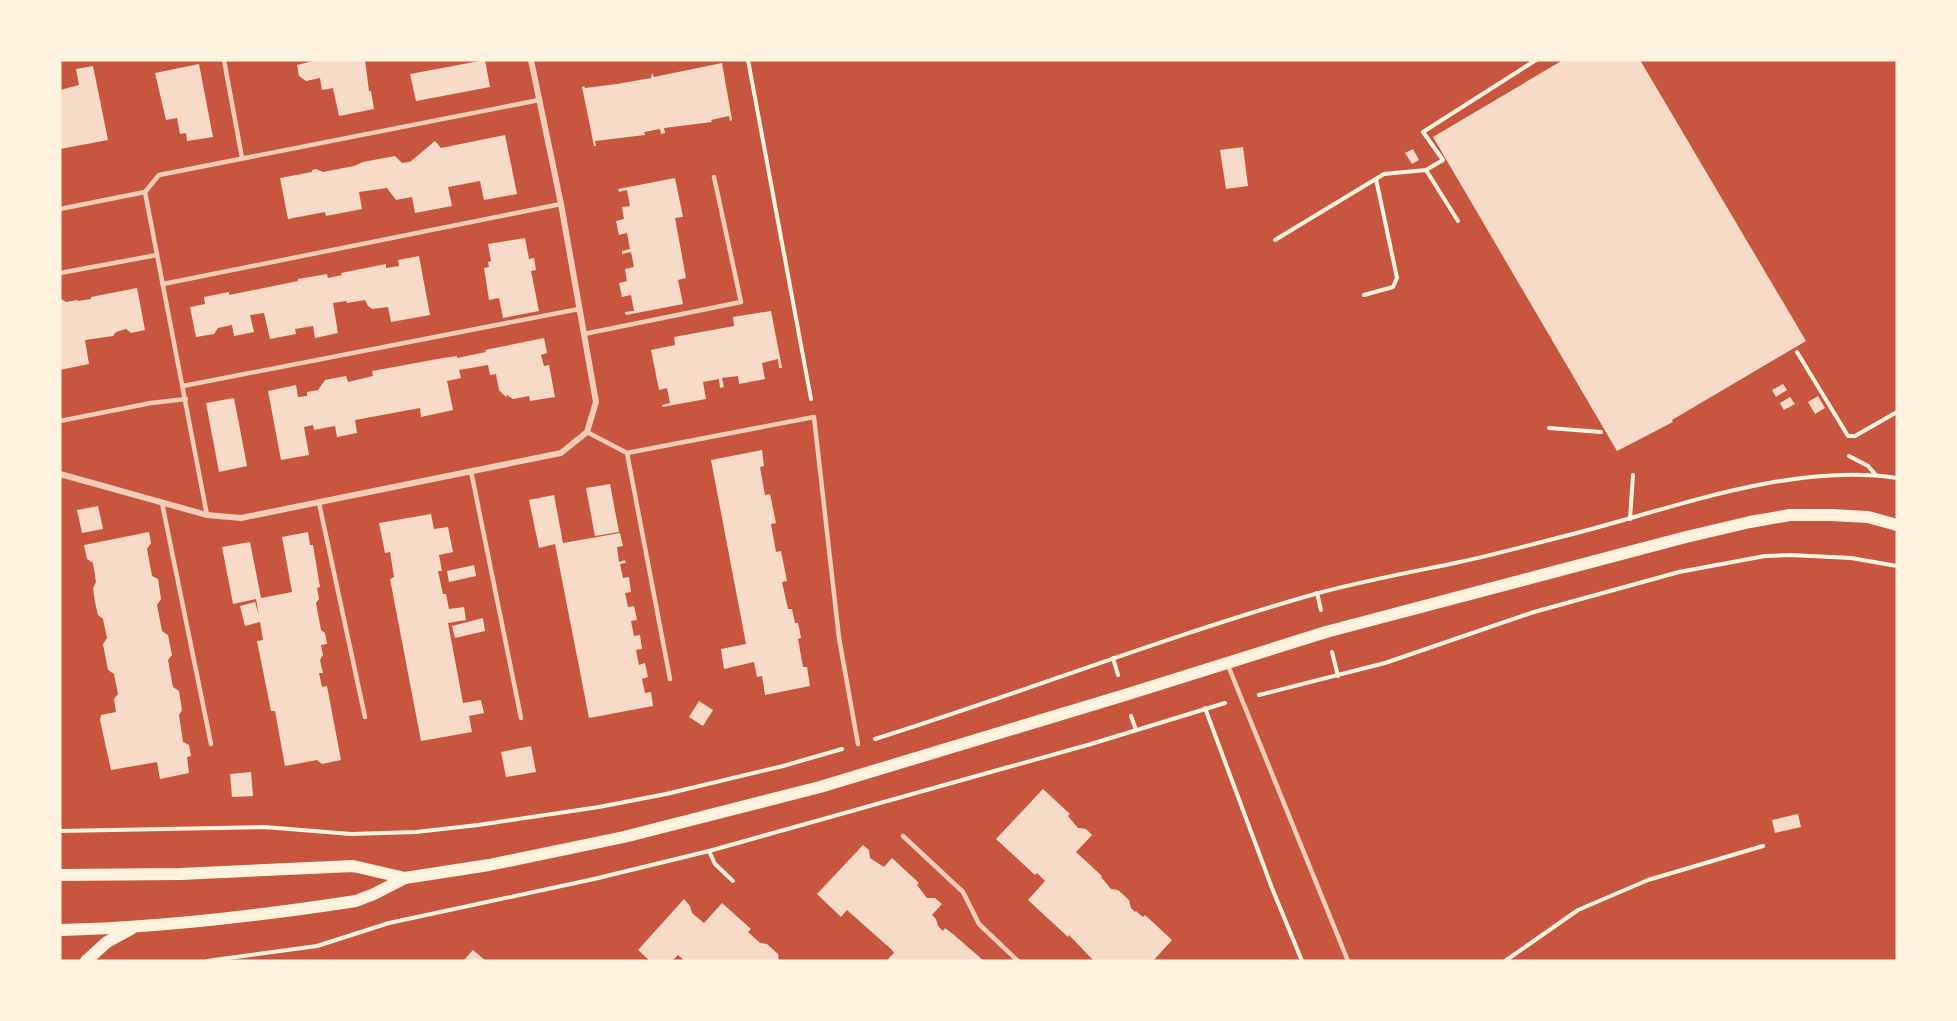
<svg xmlns="http://www.w3.org/2000/svg" width="1957" height="1021" viewBox="0 0 1957 1021" font-family="Montserrat,sans-serif">
<rect width="100%" height="100%" fill="#c8553d"/>
<g fill="#f7dbc8">
<path d="M317,60h48l4,31h2l3,18 -35,7 -6,-28 -11,2 -2,-12 -14,3 -7,-5 -2,-11z"/>
<path d="M485,60l5,27 -74,14 -6,-27z"/>
<path d="M1563,60h77l166,281 -134,79 1,2 -56,29 -184,-314z"/>
<path d="M722,63l10,57 -2,1 -1,-5 -18,4 1,2 -48,6 1,5 -4,1 -1,-5 -16,3 1,3 -50,6 1,5h-2l-12,-59 2,-1 1,2 32,-4 34,-6 1,-5 2,4z"/>
<path d="M199,64l14,73 -26,4 -1,-8 -6,1 -3,-16 -11,2 -11,-47z"/>
<path d="M93,66l15,74 -48,9v-59l19,-5 -3,-16z"/>
<path d="M505,135l12,59 -33,6 -4,-19 -32,6 4,19 -37,7 -3,-16 -16,3 -9,-12 -28,4 3,17 -36,7 -1,-4 -37,7 -8,-41 32,-6v-2l4,-1 7,3 31,-6 9,-4 32,-6 7,7 8,-1 25,-21 6,7z"/>
<path d="M1243,147l5,39 -22,3 -6,-39z"/>
<path d="M1413,149l6,11 -7,4 -7,-11z"/>
<path d="M675,178l8,39 -8,1 11,60 -8,2 5,24 -57,11 -1,-3 9,-1 -3,-16 -9,2 -3,-14 8,-2 -2,-12 9,-2 -3,-15 -9,2v-3l8,-2 -3,-16 -8,2 -3,-14 8,-2 -2,-12 8,-1 -3,-16 -8,2 -1,-3z"/>
<path d="M525,238l4,21 5,-1 2,12 -5,1 8,40 -36,7 -4,-20 -10,2 -5,-32 5,-1 -1,-5 3,-1 -3,-17z"/>
<path d="M419,256l11,59 -39,7 -3,-15 -16,2 -4,-3 -3,-6 -18,3 -1,-2 -13,2 5,30 -23,5 -2,-12 -18,3 1,5 -26,5 -6,-26 -14,2 4,17 -20,4 -2,-11 -14,3 -4,6 -18,3 -6,-30 15,-3 -1,-7 25,-5v3l69,-14v-2l29,-5 1,4 14,-3 -1,-2 45,-9v4l13,-2 -1,-6z"/>
<path d="M137,288l8,42 -14,3 -5,-4 -10,3 -3,4 -28,4 4,24 -29,6v-72l6,4 11,-2 1,1 13,-2v-2z"/>
<path d="M771,311l11,57h-3l-1,-9 -16,4 3,16 -26,5 -1,-8 -16,2 2,9 -4,1 -1,-9 -16,3 3,17 -44,8v-2l8,-2 -3,-15 -8,2 -8,-40 24,-5 -1,-8 60,-11 -1,-9z"/>
<path d="M544,338l3,15 -6,2 3,11 5,-1 6,32 -25,4 -1,-5 -16,3 -6,-4 -1,2 -7,-7 -3,-16 -6,1 -2,-10 -29,5 2,8 -14,3 6,29 -32,7 -1,-9 -65,12 2,13 -20,4 -2,-11 -21,4 -1,-5 -9,2 5,28 -28,5 -13,-69 28,-6 2,12 9,-1v-4l11,-2 7,-10 21,-4 2,6 25,-6 -1,-5 71,-13 14,-2v2l29,-6 -1,-2z"/>
<path d="M1783,384l4,6 -11,7 -4,-7z"/>
<path d="M1818,396l7,12 -10,6 -7,-12z"/>
<path d="M1790,397l5,7 -11,6 -4,-7z"/>
<path d="M234,398l13,68 -28,6 -13,-69z"/>
<path d="M762,450l2,16 -4,1 5,28 5,-1 6,29 -5,1 5,28 5,-1 6,30 -5,1 6,27h4l3,14h3l3,15 -3,1 5,28h4l3,19 -45,9 -3,-19 -5,1 -3,-15 -30,7 -3,-20 25,-5 -35,-184z"/>
<path d="M610,484l9,48 -24,4 -9,-48z"/>
<path d="M554,495l9,48 57,-10 3,13 -6,1 2,15 6,-2 1,3 -6,1 3,14 6,-1 2,15 -6,1 3,14 6,-1 3,14 -6,1 3,15 6,-1 2,14 -6,1 3,15 6,-2 3,14 -6,2 3,14 6,-1 2,14 -64,12 -34,-174 -16,4 -10,-48z"/>
<path d="M98,506l5,23 -21,4 -5,-23z"/>
<path d="M431,514l3,15 14,-2 5,25 -14,3 3,16h-4l5,23h3l3,15 15,-2 2,13 -18,3 15,80 18,-3 3,13 -15,3 3,16 -51,9 -31,-162 4,-2 -4,-25 -5,1 -6,-30z"/>
<path d="M149,532l2,11 -4,6 5,27 6,3 3,20 -4,6 5,26 6,4 4,20 -4,5 5,27 6,4 3,19 -3,5 4,27 6,3 2,11 -4,1 2,16 -29,6 -3,-17 -46,8 -11,-50 1,-5 15,-3 -2,-13 4,-5 -4,-20 -6,-4 -5,-26 4,-6 -4,-19 -5,-4 -3,-13 -2,-14 3,-6 -3,-19 -6,-4 -3,-14z"/>
<path d="M308,532l2,13h3l7,42 -3,1 2,11 -3,4 5,27 4,3 2,11 -6,1 2,10 -3,5 3,13h-4l3,14 5,-1 14,74 -19,4 -5,-4 -32,6 -10,-55h-4l-14,-70 6,-1 -3,-18 -15,4 -5,-20 15,-4 4,13 -3,-16 -23,5 -11,-57 28,-5 11,56 31,-6 -10,-55z"/>
<path d="M474,565l2,11 -27,6 -2,-11z"/>
<path d="M483,618l2,13 -30,7 -3,-12z"/>
<path d="M699,701l14,9 -10,16 -14,-9z"/>
<path d="M531,746l5,26 -30,5 -5,-25z"/>
<path d="M251,772l2,24 -21,1 -2,-23z"/>
<path d="M1043,789l27,25 -2,2 10,12 8,1 6,6 -16,17 26,24 -1,1 10,12 7,1 11,10 2,8 4,4 1,-1 7,6 2,-2 27,25 -19,21h-59l-25,-26 -1,2 -40,-37 17,-19 -8,-8 -2,2 -39,-36z"/>
<path d="M1798,814l3,13 -26,6 -3,-13z"/>
<path d="M863,845l6,5 1,8 14,9 8,-9 27,25 -2,2 10,13h8l7,6 -10,11 4,4 2,7 5,5 2,-3 8,6 31,27h-98l8,-8 -2,-3 -45,-40 -6,7 -24,-23z"/>
<path d="M684,899l6,7 2,7 12,10 18,-20 29,26 -3,3 12,11 7,1 11,10 1,7h-94l-7,-6 -6,6h-22l-12,-11z"/>
<path d="M473,950l13,11h-23z"/>
</g>
<g fill="none" stroke-linecap="round" stroke-linejoin="round">
<g stroke="#fff3e0" stroke-width="4">
<path d="M748,60l63,339"/>
<path d="M1426,170l17,-10 -20,-28 113,-72"/>
<path d="M1275,240l109,-66 42,-4 32,51"/>
<path d="M1364,295l29,-8 4,-9 -21,-99"/>
<path d="M1797,352l51,84h7l42,-24"/>
<path d="M1549,428l52,4"/>
<path d="M1849,456l19,10 8,9"/>
<path d="M1630,519l3,-44"/>
<path d="M1317,593l4,17"/>
<path d="M1332,652l6,24"/>
<path d="M1113,658l5,17"/>
<path d="M1259,695l126,-32 149,-51 145,-40 86,-16 25,-1 61,3 46,8"/>
<path d="M1205,708l67,180 30,73"/>
<path d="M1131,716l5,14"/>
<path d="M875,739c147,-46 291,-103 440,-145 47,-13 97,-22 145,-32 37,-8 73,-18 109,-27 102,-26 222,-73 328,-57"/>
<path d="M60,831l204,-4 87,7 65,-2 62,-7 121,-18 67,-13 117,-28 59,-17"/>
<path d="M709,851l6,13 18,17"/>
<path d="M207,961l110,-15 72,-23 205,-44 115,-28 382,-107 134,-41"/>
<path d="M1505,961l73,-51 70,-30 115,-34"/>
</g>
<g stroke="#f1ccb7" stroke-width="4.5">
<path d="M224,60l18,98"/>
<path d="M145,192l14,-17 380,-75"/>
<path d="M60,209l85,-17 62,323"/>
<path d="M60,273l97,-18"/>
<path d="M163,284l398,-80"/>
<path d="M584,334l157,-32 -27,-125"/>
<path d="M183,386l396,-77"/>
<path d="M60,421l91,-18 35,-4"/>
<path d="M587,432l40,21 187,-36 25,221 19,106"/>
<path d="M627,453l43,226"/>
<path d="M471,471l50,247"/>
<path d="M162,503l49,241"/>
<path d="M319,503l46,214"/>
<path d="M1227,663l121,298"/>
<path d="M903,836l60,56 16,32 39,37"/>
</g>
<path stroke="#f1ccb7" stroke-width="6" d="M60,474l147,41 34,3 320,-65 26,-21 9,-30 -35,-198 -30,-144"/>
<g stroke="#fff3e0" stroke-width="12">
<path d="M60,875l120,-1 173,-8 52,12"/>
<path d="M60,930c100,-2 198,-14 296,-29l18,-7 31,-16 84,-13 135,-28 196,-50 305,-92 201,-63 360,-95 64,-15 40,-7h41l37,2 29,8"/>
<path d="M86,961l21,-19 24,-13"/>
</g>
</g>
<rect width="1957" height="1021" fill="none" stroke="#fff3e0" stroke-width="123"/>
</svg>
